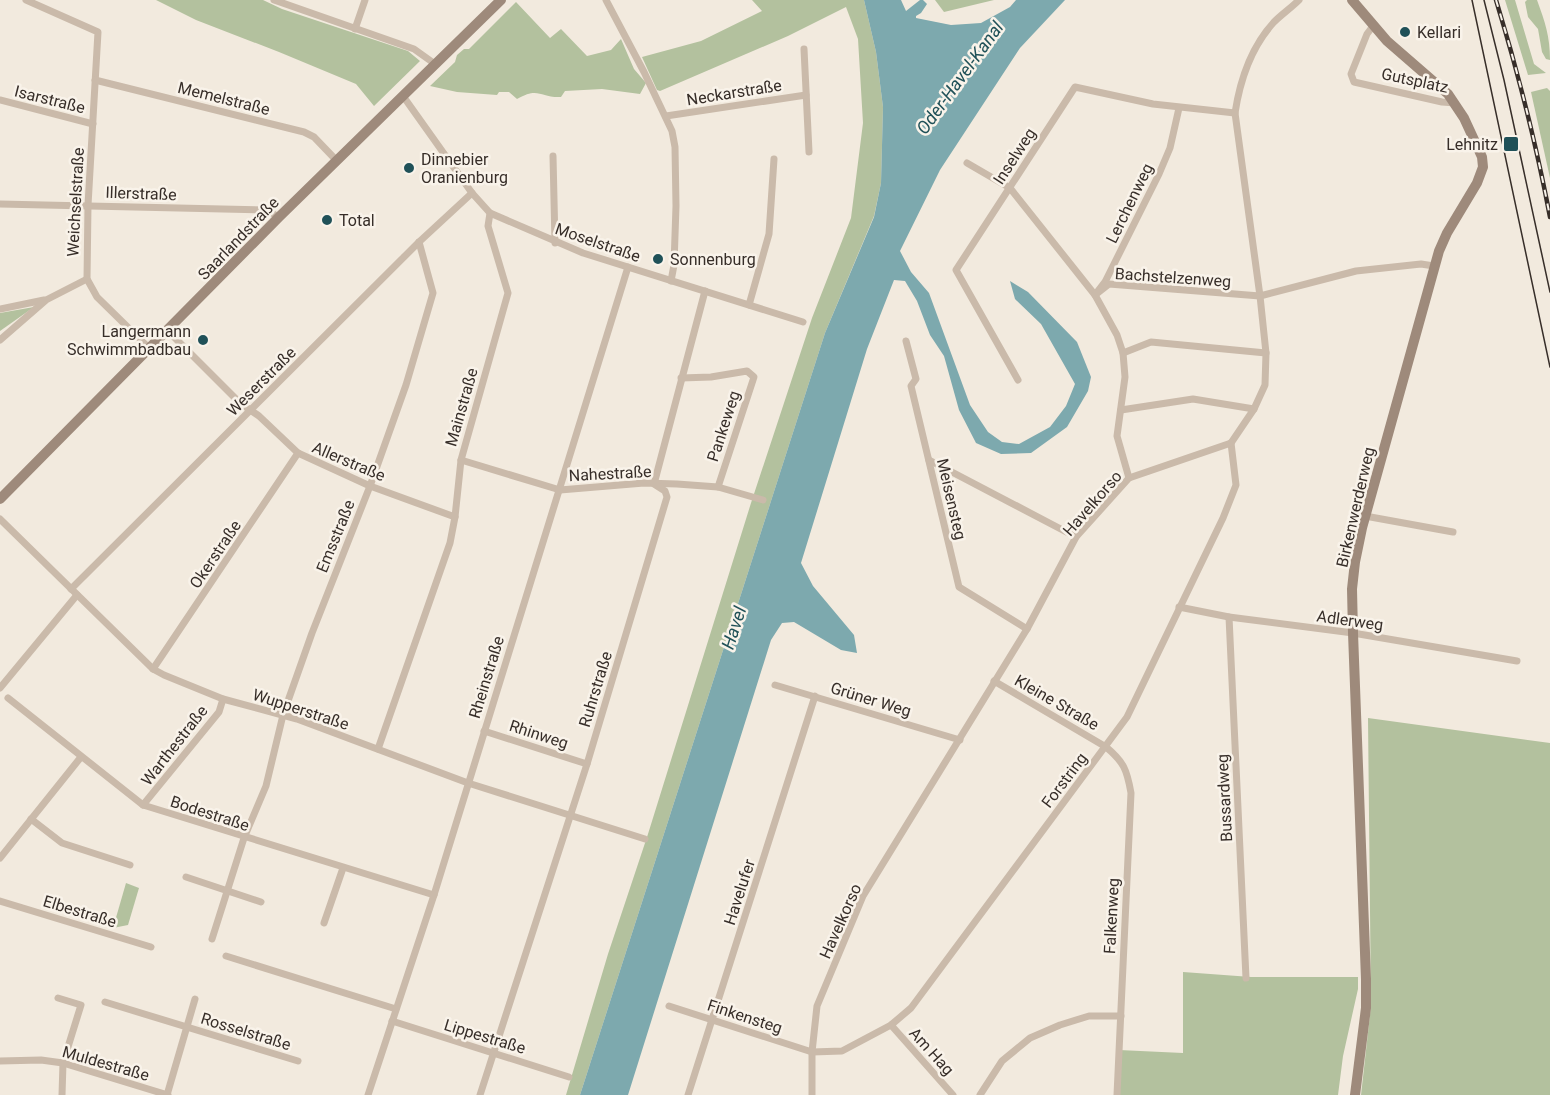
<svg xmlns="http://www.w3.org/2000/svg" width="1550" height="1095" viewBox="0 0 1550 1095" font-family="Roboto,sans-serif">
<rect width="100%" height="100%" fill="#f2eade"/>
<g fill="#b3c19e">
<path d="M156,0h107l19,9 126,42 12,10 -46,45 -18,-22 -77,-32 -83,-32z"/>
<path d="M752,0h112l12,52 7,55 -2,76 -7,33 -49,117 -245,762h-14l42,-141 40,-120 103,-331 61,-185 39,-100 12,-95 -5,-84 -12,-32 -58,29 -128,55 -3,-1 -15,-33 59,-16 61,-30z"/>
<path d="M935,0h59l-50,12z"/>
<path d="M1505,0h10l19,64 12,9 -18,2z"/>
<path d="M1527,0h10c8,22 13,36 13,60l-4,-1 -4,-7 -4,-23 -10,-12 -3,-15z"/>
<path d="M516,2l34,36 11,-9 26,27 24,-6 10,-11 13,30 12,14 -6,11 -38,-5 -37,2 -4,6c-21,1 -22,-11 -44,2l-8,-7h-10l-2,3 -40,-3 -27,-6 25,-24 2,-7 7,-6h5z"/>
<path d="M1547,88l3,3v87l-19,-86z"/>
<path d="M34,307l-34,24v-18z"/>
<path d="M1368,718l182,25v352h-189l10,-89z"/>
<path d="M126,883l13,5 -11,37 -15,3z"/>
<path d="M1183,972l68,5h107v12l-15,67 -5,39h-221l2,-45 64,3z"/>
</g>
<path fill="#7da9ae" d="M864,0h37l5,11 14,-11h3l4,4 -6,9 -5,3v2l35,7 30,-2 29,-16 6,-7h49l-45,48 -80,122 -40,81 11,21 18,21 41,112 18,27 14,10 17,2 31,-17 16,-21 9,-22 -34,-60 -26,-25 -5,-18 18,11 49,50 14,35 -3,14 -21,36 -36,26 -30,1 -25,-11 -17,-33 -15,-54 -14,-21 -13,-34 -12,-20 -11,-1 -27,69 -66,214 12,23 41,49 3,18 -16,-3 -47,-28 -12,1 -11,17 -143,455h-48l245,-762 49,-116 7,-34 2,-76 -7,-55z"/>
<g fill="none" stroke-linecap="round" stroke-linejoin="round">
<g stroke="#cabaaa" stroke-width="7">
<path d="M26,0l72,32 -10,173 -1,74 10,18 53,52"/>
<path d="M274,0l140,49 21,15"/>
<path d="M606,0l38,72 28,59 3,16 1,59 -2,59 -3,16"/>
<path d="M1373,26l-6,8 -16,40 3,8 88,20 13,1"/>
<path d="M355,29l10,-29"/>
<path d="M804,49l5,103"/>
<path d="M95,80l209,52 10,5 23,24"/>
<path d="M0,100l93,24"/>
<path d="M666,116l140,-21"/>
<path d="M553,156l2,87"/>
<path d="M967,163l43,25 85,107 14,-11 151,12 96,-25 65,-7 13,2"/>
<path d="M0,204l266,6 13,7"/>
<path d="M490,213l93,40 220,69"/>
<path d="M749,305l20,-71 5,-75"/>
<path d="M0,309l44,-9"/>
<path d="M168,331l72,72 19,13 39,37 72,33 85,31"/>
<path d="M0,340l46,-40 41,-21"/>
<path d="M906,341l10,38 -5,7 48,201 68,42"/>
<path d="M1123,353l28,-11 115,11"/>
<path d="M681,378l30,-1 36,-6 7,6 -36,110"/>
<path d="M1018,380l-62,-110 119,-183 78,17 82,9"/>
<path d="M1121,410l72,-11 61,10"/>
<path d="M461,460l99,30 84,-7 33,1 41,3 45,13"/>
<path d="M929,460l147,77"/>
<path d="M1129,478l-12,-42 8,-59 -2,-24 -6,-18 -22,-40 10,-13 54,-108 11,-26 9,-40"/>
<path d="M1365,516l88,16"/>
<path d="M0,519l153,150 11,6 59,24 74,20 171,64 177,56"/>
<path d="M71,589l348,-347 53,-49"/>
<path d="M1179,607l50,10 124,16 164,28"/>
<path d="M1229,617l17,361"/>
<path d="M153,669l145,-216"/>
<path d="M994,681l112,66c18,15 21,23 25,46l-14,302"/>
<path d="M775,685l185,55"/>
<path d="M0,688l77,-93"/>
<path d="M8,698l135,107 291,90"/>
<path d="M484,731l103,33"/>
<path d="M378,749l72,-206 5,-26 6,-57 47,-167 -20,-67 2,-13 -18,-20 -69,-97"/>
<path d="M143,805l76,-93 4,-13"/>
<path d="M31,819l31,24 68,22"/>
<path d="M0,858l81,-101"/>
<path d="M186,877l75,25"/>
<path d="M0,901l151,46"/>
<path d="M324,923l19,-55"/>
<path d="M212,939l32,-101 22,-52 17,-71 29,-82 58,-147 36,-101 27,-92 -14,-51"/>
<path d="M226,956l170,53"/>
<path d="M58,998l23,7 -18,58 -1,32"/>
<path d="M105,1002l193,59"/>
<path d="M669,1006l143,46 30,-1 49,-26 20,-17 216,-291 96,-199 13,-33 -5,-42"/>
<path d="M392,1021l177,56"/>
<path d="M891,1025l62,70"/>
<path d="M0,1061l41,-1 22,3 105,32"/>
<path d="M167,1095l28,-96"/>
<path d="M368,1095l66,-200 194,-628"/>
<path d="M480,1095l107,-331 80,-267 -2,-6 -11,-7 51,-193"/>
<path d="M688,1095l127,-399"/>
<path d="M812,1095v-43l5,-46 46,-110 164,-267 49,-92 53,-59 102,-35 23,-34 11,-24 1,-32 -6,-57 -25,-183c5,-33 16,-66 39,-91 8,-8 17,-14 25,-22"/>
<path d="M980,1095l22,-34 28,-23 30,-13 29,-9h32"/>
</g>
<g stroke="#9e8a7b" stroke-width="10">
<path d="M1352,0l35,41 61,53 16,24 18,39 1,10 -6,16 -30,50 -8,18 -77,277 -7,34 -3,27 1,44 13,346v29l-11,87"/>
<path d="M0,499l279,-282 222,-217"/>
</g>
<g stroke="#372e29" stroke-width="1.5">
<path d="M1472,0l78,367"/>
<path d="M1484,0l20,80 46,212"/>
</g>
<defs>
<path id="rail" d="M1496,0c22,72 40,143 54,217"/>
</defs>
<use href="#rail" stroke="#372e29" stroke-width="4.5"/>
<use href="#rail" stroke="#f9f3ea" stroke-width="2" stroke-dasharray="7" stroke-linecap="butt"/>
</g>
<g fill="#205158" stroke="#f9f3ea" stroke-width="2">
<circle cx="1405" cy="32" r="6"/>
<rect x="1503" y="136" width="16" height="16" rx="3"/>
<circle cx="409" cy="168" r="6"/>
<circle cx="327" cy="220" r="6"/>
<circle cx="658" cy="259" r="6"/>
<circle cx="203" cy="340" r="6"/>
</g>
<g text-anchor="middle" stroke-width="5" stroke-linejoin="round" paint-order="stroke">
<g font-size="16" fill="#372e29" stroke="#f9f3ea" text-anchor="start">
<text x="1417" y="38">Kellari</text>
<text x="1498" y="150" text-anchor="end">Lehnitz</text>
<text x="421" y="165">Dinnebier<tspan x="421" dy="18">Oranienburg</tspan></text>
<text x="339" y="226">Total</text>
<text x="670" y="265">Sonnenburg</text>
<text x="191" y="337" text-anchor="end">Langermann<tspan x="191" dy="18">Schwimmbadbau</tspan></text>
</g>
<g font-size="16" fill="#372e29" stroke="#f9f3ea">
<text transform="translate(1415 80) rotate(12)" y="6">Gutsplatz</text>
<text transform="translate(734 92) rotate(-9)" y="6">Neckarstraße</text>
<text transform="translate(224 98) rotate(14)" y="6">Memelstraße</text>
<text transform="translate(50 99) rotate(14)" y="6">Isarstraße</text>
<text transform="translate(1014 156) rotate(-57)" y="6">Inselweg</text>
<text transform="translate(141 193) rotate(2)" y="6">Illerstraße</text>
<text transform="translate(75 202) rotate(-87)" y="6">Weichselstraße</text>
<text transform="translate(1129 203) rotate(-64)" y="6">Lerchenweg</text>
<text transform="translate(238 238) rotate(-46)" y="6">Saarlandstraße</text>
<text transform="translate(598 242) rotate(19)" y="6">Moselstraße</text>
<text transform="translate(1173 277) rotate(4)" y="6">Bachstelzenweg</text>
<text transform="translate(261 381) rotate(-45)" y="6">Weserstraße</text>
<text transform="translate(461 407) rotate(-74)" y="6">Mainstraße</text>
<text transform="translate(723 426) rotate(-72)" y="6">Pankeweg</text>
<text transform="translate(349 461) rotate(23)" y="6">Allerstraße</text>
<text transform="translate(610 473) rotate(-3)" y="6">Nahestraße</text>
<text transform="translate(952 499) rotate(77)" y="6">Meisensteg</text>
<text transform="translate(1092 503) rotate(-49)" y="6">Havelkorso</text>
<text transform="translate(1355 507) rotate(-77)" y="6">Birkenwerderweg</text>
<text transform="translate(335 536) rotate(-68)" y="6">Emsstraße</text>
<text transform="translate(215 554) rotate(-56)" y="6">Okerstraße</text>
<text transform="translate(1350 620) rotate(8)" y="6">Adlerweg</text>
<text transform="translate(486 677) rotate(-73)" y="6">Rheinstraße</text>
<text transform="translate(595 689) rotate(-73)" y="6">Ruhrstraße</text>
<text transform="translate(871 699) rotate(17)" y="6">Grüner Weg</text>
<text transform="translate(1057 702) rotate(30)" y="6">Kleine Straße</text>
<text transform="translate(301 709) rotate(18)" y="6">Wupperstraße</text>
<text transform="translate(539 734) rotate(18)" y="6">Rhinweg</text>
<text transform="translate(174 745) rotate(-52)" y="6">Warthestraße</text>
<text transform="translate(1064 780) rotate(-53)" y="6">Forstring</text>
<text transform="translate(1224 798) rotate(-93)" y="6">Bussardweg</text>
<text transform="translate(210 813) rotate(18)" y="6">Bodestraße</text>
<text transform="translate(739 892) rotate(-72)" y="6">Havelufer</text>
<text transform="translate(80 911) rotate(17)" y="6">Elbestraße</text>
<text transform="translate(1111 916) rotate(-87)" y="6">Falkenweg</text>
<text transform="translate(840 921) rotate(-66)" y="6">Havelkorso</text>
<text transform="translate(745 1016) rotate(18)" y="6">Finkensteg</text>
<text transform="translate(246 1031) rotate(17)" y="6">Rosselstraße</text>
<text transform="translate(485 1036) rotate(17)" y="6">Lippestraße</text>
<text transform="translate(932 1051) rotate(48)" y="6">Am Hag</text>
<text transform="translate(106 1063) rotate(16)" y="6">Muldestraße</text>
</g>
<g font-size="18" font-style="italic" fill="#205158" stroke="#f9f3ea">
<text transform="translate(960 78) rotate(-54)" y="6">Oder-Havel-Kanal</text>
<text transform="translate(734 628) rotate(-72)" y="6">Havel</text>
</g>
</g>
</svg>
